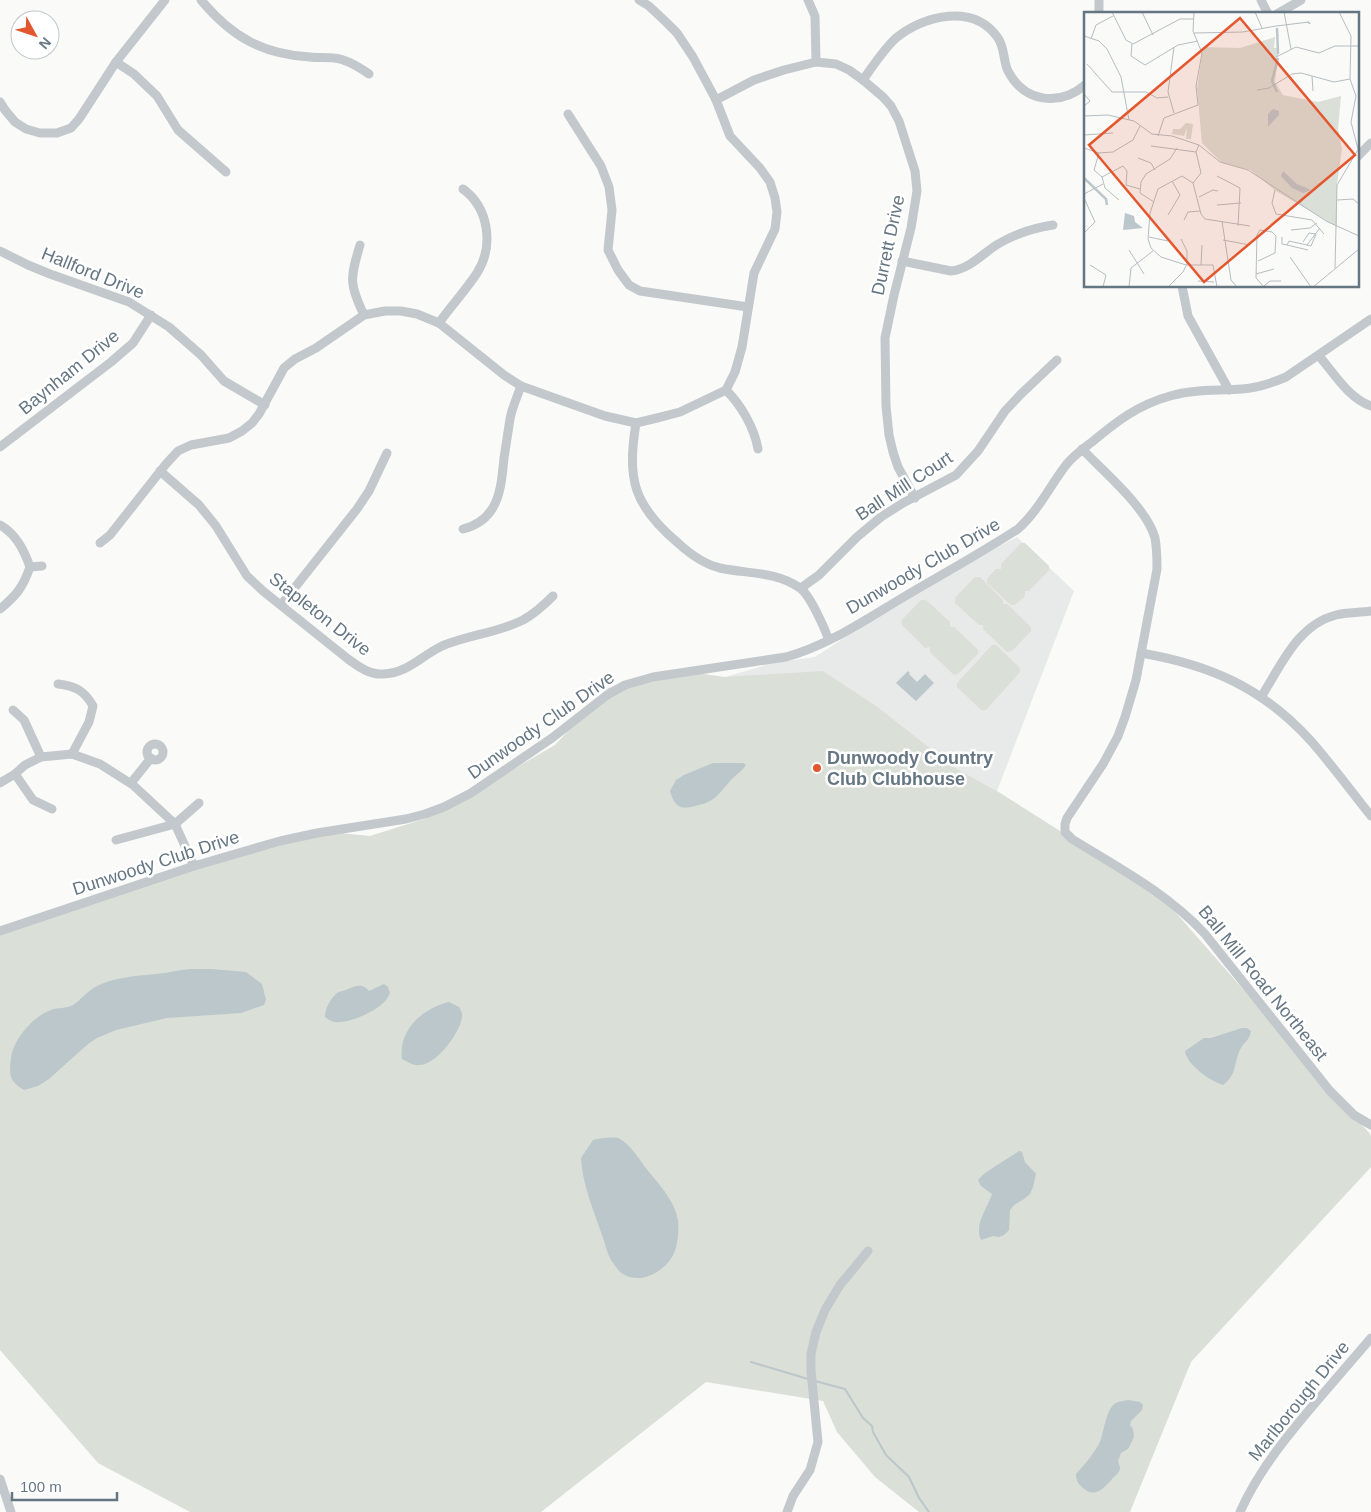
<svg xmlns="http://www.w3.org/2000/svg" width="1371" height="1512" viewBox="0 0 1371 1512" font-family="Helvetica,sans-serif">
<rect width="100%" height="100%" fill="#fafaf8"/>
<path fill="#e8e9e9" d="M1017,537l57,54 -77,200 -40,-22 -78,-61 -154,-31 48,-14 42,-6 117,-76z"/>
<g fill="#dadfd7">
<path d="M1021,543h4l24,23v4l-20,21h-4v5l-10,9h-4l-24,-22v-4l9,-10h5v-5z"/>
<path d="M975,577h5l23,23v4h4l24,23v4l-19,20 -5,1 -24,-23v-4h-4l-24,-22v-5z"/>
<path d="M921,600h5l24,22v5h4l24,23v4l-20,20 -4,1 -24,-23v-5l-5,1 -23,-23 -1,-4z"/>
<path d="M992,645h4l24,23v4l-34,38h-5l-24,-23v-4z"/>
<path d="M682,671l43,6 98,-6 56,37 78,61 40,22 63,40 110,75 201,229v32l-180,195 -61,150h-211l-44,-35 -38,-45 -14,-31 -117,-19 -165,130h-351l-92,-49 -98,-113v-419l179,-61 58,-12 83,-27 50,5 57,-18 56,-31 72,-42 53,-57z"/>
</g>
<g fill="#bbc7cb">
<path d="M908,671l2,2 -1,1 8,8 8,-8 9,9 -18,18 -20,-18z"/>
<path d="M713,763h30l3,2c-4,6 -9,9 -14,14 -7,7 -13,17 -22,22 -3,2 -8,3 -11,4 -17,5 -24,4 -29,-14l6,-11 8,-5z"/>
<path d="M190,969h21l35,3 16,12 4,16 -2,5 -23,8 -74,5 -51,12 -19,8 -9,6 -39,35 -11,7 -14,4c-15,-9 -15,-15 -13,-32 2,-18 22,-42 40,-48 7,-3 15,-1 22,-5 8,-5 14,-14 24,-19 19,-9 39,-10 59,-12 12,-1 23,-4 34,-5z"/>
<path d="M384,984l4,3 2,6c-2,4 -4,8 -7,10 -9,9 -35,21 -48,19 -3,0 -7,-3 -10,-5 0,-8 5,-18 12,-24 3,-2 7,-2 11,-4 8,-3 15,-6 21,2z"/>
<path d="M449,1002l10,5c2,3 4,7 3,10 -2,16 -25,47 -42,48 -7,1 -12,-3 -18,-6 -4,-29 21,-51 47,-57z"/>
<path d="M1242,1028h5l4,3c-2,10 -6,10 -10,17 -8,14 -3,26 -18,37 -13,-4 -36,-20 -38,-34l19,-13h7z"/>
<path d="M603,1138c4,0 11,-1 15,0 13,6 22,23 31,34 11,13 26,30 29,48 1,11 0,27 -6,37 -9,15 -32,28 -49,17 -4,-2 -9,-10 -12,-14 -4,-7 -6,-17 -9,-25 -8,-23 -20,-52 -21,-77l12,-18z"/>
<path d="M1019,1151l3,1 3,10 11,12 -3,13 -3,7 -6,5 -10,6 -4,5 -1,20 -5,5 -5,2 -6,-1 -12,4c-7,-17 6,-30 11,-46l-11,-8 -3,-6c7,-9 30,-21 41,-29z"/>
<path d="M1128,1400l12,2 3,3 -1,5 -11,11 -1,4 3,4 1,8 -6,12 -7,4 -3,8c1,4 2,5 2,8 -1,4 -5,7 -8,10 -8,9 -17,20 -29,9 -5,-4 -7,-8 -7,-14 8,-9 18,-20 24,-32 4,-10 6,-34 16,-39 4,-2 9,-2 12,-3z"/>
</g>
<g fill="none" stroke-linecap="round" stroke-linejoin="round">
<g stroke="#bbc7cb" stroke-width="2">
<path d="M751,1362l57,17"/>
<path d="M815,1381l30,8 18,29 9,8 1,6 13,23 23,22 10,21 10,14"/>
</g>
<g stroke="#c3c8cc" stroke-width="9">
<path d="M201,0c31,37 61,54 109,57 8,1 16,0 24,1 12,1 25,9 35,16"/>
<path d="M808,0l7,16 1,46"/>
<path d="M1261,0l7,14"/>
<path d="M1099,14v-14"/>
<path d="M1277,14l24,-14"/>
<path d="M116,62l18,12 23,22 21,34 48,42"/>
<path d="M863,80c10,-14 20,-30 33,-42 28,-23 78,-35 102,0 7,10 5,23 10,33 16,31 51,36 77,14"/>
<path d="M716,100l38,-20 30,-10 32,-8 20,2 13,6 14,10 20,17 8,9 8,15 16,50 2,20 -6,37 -17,67 -9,43 1,68 3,29 4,17 5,15 17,31"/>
<path d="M0,102l5,8 10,12 11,7 14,4h17l14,-5 8,-9 37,-57 49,-62"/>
<path d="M568,114l33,52 8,21 3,23 -4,40 10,20 11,15 11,6 108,16"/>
<path d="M1357,157l14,-14"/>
<path d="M360,245c-10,33 -11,39 4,70"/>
<path d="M0,251l28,14 22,9 79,28 40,25 32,28 23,26 41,24"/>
<path d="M902,261l49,10c19,-2 32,-18 47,-27 17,-10 35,-16 55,-19"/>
<path d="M1182,286l6,30 41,74"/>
<path d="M439,323c12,-17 27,-33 38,-50 17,-27 12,-65 -14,-84"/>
<path d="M1319,356c15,17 29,42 52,50"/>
<path d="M726,390c15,15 28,37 32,59"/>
<path d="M636,423c-9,56 -3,82 42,120 12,11 25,21 42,25 27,6 56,3 80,20 10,7 24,39 29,52"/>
<path d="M0,447l111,-85 22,-19 18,-28"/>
<path d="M1082,449c22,23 65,59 73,89 2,11 2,21 2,31l-21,111 -11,37 -7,19 -15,28 -36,54 -2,6v8l7,7c47,29 95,54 133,95l125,157 24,24 17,10"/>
<path d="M160,471l39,34 17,21 31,50 16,15 85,68c11,8 22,16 35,15 25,-1 38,-18 59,-28 26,-11 55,-13 81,-26 11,-6 21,-15 30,-24"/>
<path d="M0,525c16,9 24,25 30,42 -7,20 -13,28 -30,42"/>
<path d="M463,529c36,-9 38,-40 41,-71 2,-13 4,-26 6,-39 2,-11 7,-22 11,-33"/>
<path d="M100,543l10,-8 56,-71 12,-13 13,-6 38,-7 13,-7 10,-8 7,-9 25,-46 11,-9 21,-11 48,-33 21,-4h16l16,3 22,9 65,52 17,11 84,30 31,7 21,-5 23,-6 46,-22 9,-18 7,-25 12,-74 21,-44 2,-17 -2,-14 -5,-16 -10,-14 -30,-32 -14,-36 -23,-43 -16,-24 -11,-11 -17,-16 -10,-6"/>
<path d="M30,567l12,-1"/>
<path d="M801,588l18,-13 38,-38 24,-20 22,-14 53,-28 22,-24 27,-40 16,-17 36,-34"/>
<path d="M281,605l76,-96 12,-18 18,-38"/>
<path d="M1141,653c70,12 122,35 170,88 21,24 40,50 60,75"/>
<path d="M58,684c17,2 26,6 35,22l-4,16 -17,32"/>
<path d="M1261,697c20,-31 36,-72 75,-82 11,-3 23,-2 35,-4"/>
<path d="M13,710l11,10 17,37"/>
<circle cx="155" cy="752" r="8"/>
<path d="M15,774l18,26 19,9"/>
<path d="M0,783l15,-9 10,-9 16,-8 31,-3 28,10 33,21 42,39 19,42"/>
<path d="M131,783l20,-25"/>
<path d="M116,840l59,-16 24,-21"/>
<path d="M0,931l194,-65 86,-25 37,-8 89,-14 19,-5 19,-7 27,-14 81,-55 55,-43 18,-10 28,-8 133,-20c41,-11 79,-37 116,-59 39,-23 79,-45 116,-69 20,-18 32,-43 48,-64 7,-9 17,-16 26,-23 25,-21 46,-37 78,-46 23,-7 48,-5 72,-7 16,-1 30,-6 44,-12l85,-58"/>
<path d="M0,1479l11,33"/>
<path d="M787,1512l6,-16 17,-26 8,-28 -7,-71v-17l5,-22 9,-22 15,-25 28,-34"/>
<path d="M1240,1512c19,-42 47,-76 76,-110 18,-21 37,-43 55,-64"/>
</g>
</g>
<circle fill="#e4572e" stroke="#fff" stroke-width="2" cx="817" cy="768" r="5"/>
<g text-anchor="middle" stroke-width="5" stroke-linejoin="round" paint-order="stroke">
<g font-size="18" fill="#657683" stroke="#fff">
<text transform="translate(888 245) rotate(-78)" y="6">Durrett Drive</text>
<text transform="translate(93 273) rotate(22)" y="6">Hallford Drive</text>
<text transform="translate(69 372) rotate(-39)" y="6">Baynham Drive</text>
<text transform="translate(904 486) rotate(-33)" y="6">Ball Mill Court</text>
<text transform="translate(923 566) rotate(-30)" y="6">Dunwoody Club Drive</text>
<text transform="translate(320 614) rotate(38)" y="6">Stapleton Drive</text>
<text transform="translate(541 725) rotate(-35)" y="6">Dunwoody Club Drive</text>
<text transform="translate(156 863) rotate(-18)" y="6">Dunwoody Club Drive</text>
<text transform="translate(1263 983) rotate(51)" y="6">Ball Mill Road Northeast</text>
<text transform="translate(1299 1401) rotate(-51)" y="6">Marlborough Drive</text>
</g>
<g font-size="18" font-weight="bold" fill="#657683" stroke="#fff" text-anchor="start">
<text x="827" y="764">Dunwoody Country<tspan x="827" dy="21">Club Clubhouse</tspan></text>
</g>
</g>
<g transform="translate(1084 12)">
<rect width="275" height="275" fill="#fafaf8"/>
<path d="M191,25l-1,11h5l-4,34 8,13 35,7 23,-6 -3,33 4,20 -5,35v43l-61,-36 -26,-21 -28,-7 -20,-20 -5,-54 6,-42 37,1zM102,111l7,1 -2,15h-5l1,-11 -3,8 -12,-2 1,-5h7z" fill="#dadfd7"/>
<path d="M189,97l6,2v4l-11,12v-13zM199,159l14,13 14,6 -8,3 -11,-5 -11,-12zM41,201l9,3 1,6 8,6 -20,2z" fill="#bbc7cb"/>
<path fill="none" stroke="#bbc7cb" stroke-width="2.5" d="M193,16l1,26M193,80l-5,-11 6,-23M0,166l22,21 1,6"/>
<path fill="none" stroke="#b5bdc2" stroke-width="1" d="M28,0l14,28 7,4 47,-25h14M58,0l11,23M171,0l7,16M200,0l7,37M255,0l12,24 -1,43 6,17 -5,26 7,27M110,21l49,-1 33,-6 33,-4 1,2 -3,-2M0,24l15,5 8,8 14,28 8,43M7,27l5,-14 17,-9M48,32l-1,12 14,9 33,-20 20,-4M90,35l-6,45 6,21M192,45l20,-10 23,6 16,-7h24M3,52l25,28h34l11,6 11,-1M228,64l1,15M173,78l12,-2 23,-14 9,-1 33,9 16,-3M0,82l6,7 -6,5M0,104l24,-1 26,6 18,13 20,2 27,9 21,17 28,8 78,51 33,15M0,123l29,-2M74,124l6,-18 34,-13 -2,-19 6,-33 -9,-22 1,-19M67,134l45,6M0,136l15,5 14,-1 20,-12 7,-14M15,141l-5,17 8,7 3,11 14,12M54,146l13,5 4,7M133,164l23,12 -2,38M18,165l21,-11 4,5 -1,14 14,4M109,171l8,-10 -5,-21 3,-7M191,178l-3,13 4,11 36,6 12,14M0,182l19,-10M115,185l14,-7 5,1M0,186l11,24 -11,11M253,188l16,-1 6,5M70,190l-14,-9 1,-11 5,-8 24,-15 7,-11M133,193l24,-2M84,203l12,-20 -8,-14M100,208l4,-8 12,-1M138,209l9,59 6,7M207,218l19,-2 7,-5M65,225l19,4M198,225v7l5,1 2,-4 18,4M139,228l27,5M219,230l6,-9 7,1 -5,12 -4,-1M203,233l21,5M223,233l13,-17M45,238l15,24M206,245l21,30M174,249l17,-8 1,-17 -4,-4 -12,-2 -3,5 -1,43 8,9M6,253l16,10 -3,12M117,253l1,-20M251,256l2,-83 22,-37M172,262l18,-5M114,269l16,1M180,274l6,-5h11M45,275l2,-19 22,-17M84,275l15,-15 4,-8v-13l-6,-12M133,275l-4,-22h-27l-25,-8 -10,-9 -3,-9 2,-26 8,-24 24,-13 11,7 8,31 4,5 45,7M229,275l46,-38"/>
<path fill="#e4572e" fill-opacity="0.15" stroke="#e4572e" stroke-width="2.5" d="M156,6l115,137 -151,127 -115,-137z"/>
<rect width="275" height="275" fill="none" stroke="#657683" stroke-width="2.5"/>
</g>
<g transform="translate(35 35) rotate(130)"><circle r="24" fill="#ffffff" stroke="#c1c8cd"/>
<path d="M0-4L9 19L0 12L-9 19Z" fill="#e4572e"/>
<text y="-8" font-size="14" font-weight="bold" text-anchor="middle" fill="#657683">N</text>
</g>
<path d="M12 1492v8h105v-8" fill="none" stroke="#657683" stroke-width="2.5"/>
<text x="20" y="1492" font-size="15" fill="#657683" stroke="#ffffff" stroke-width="4" paint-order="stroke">100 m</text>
</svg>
